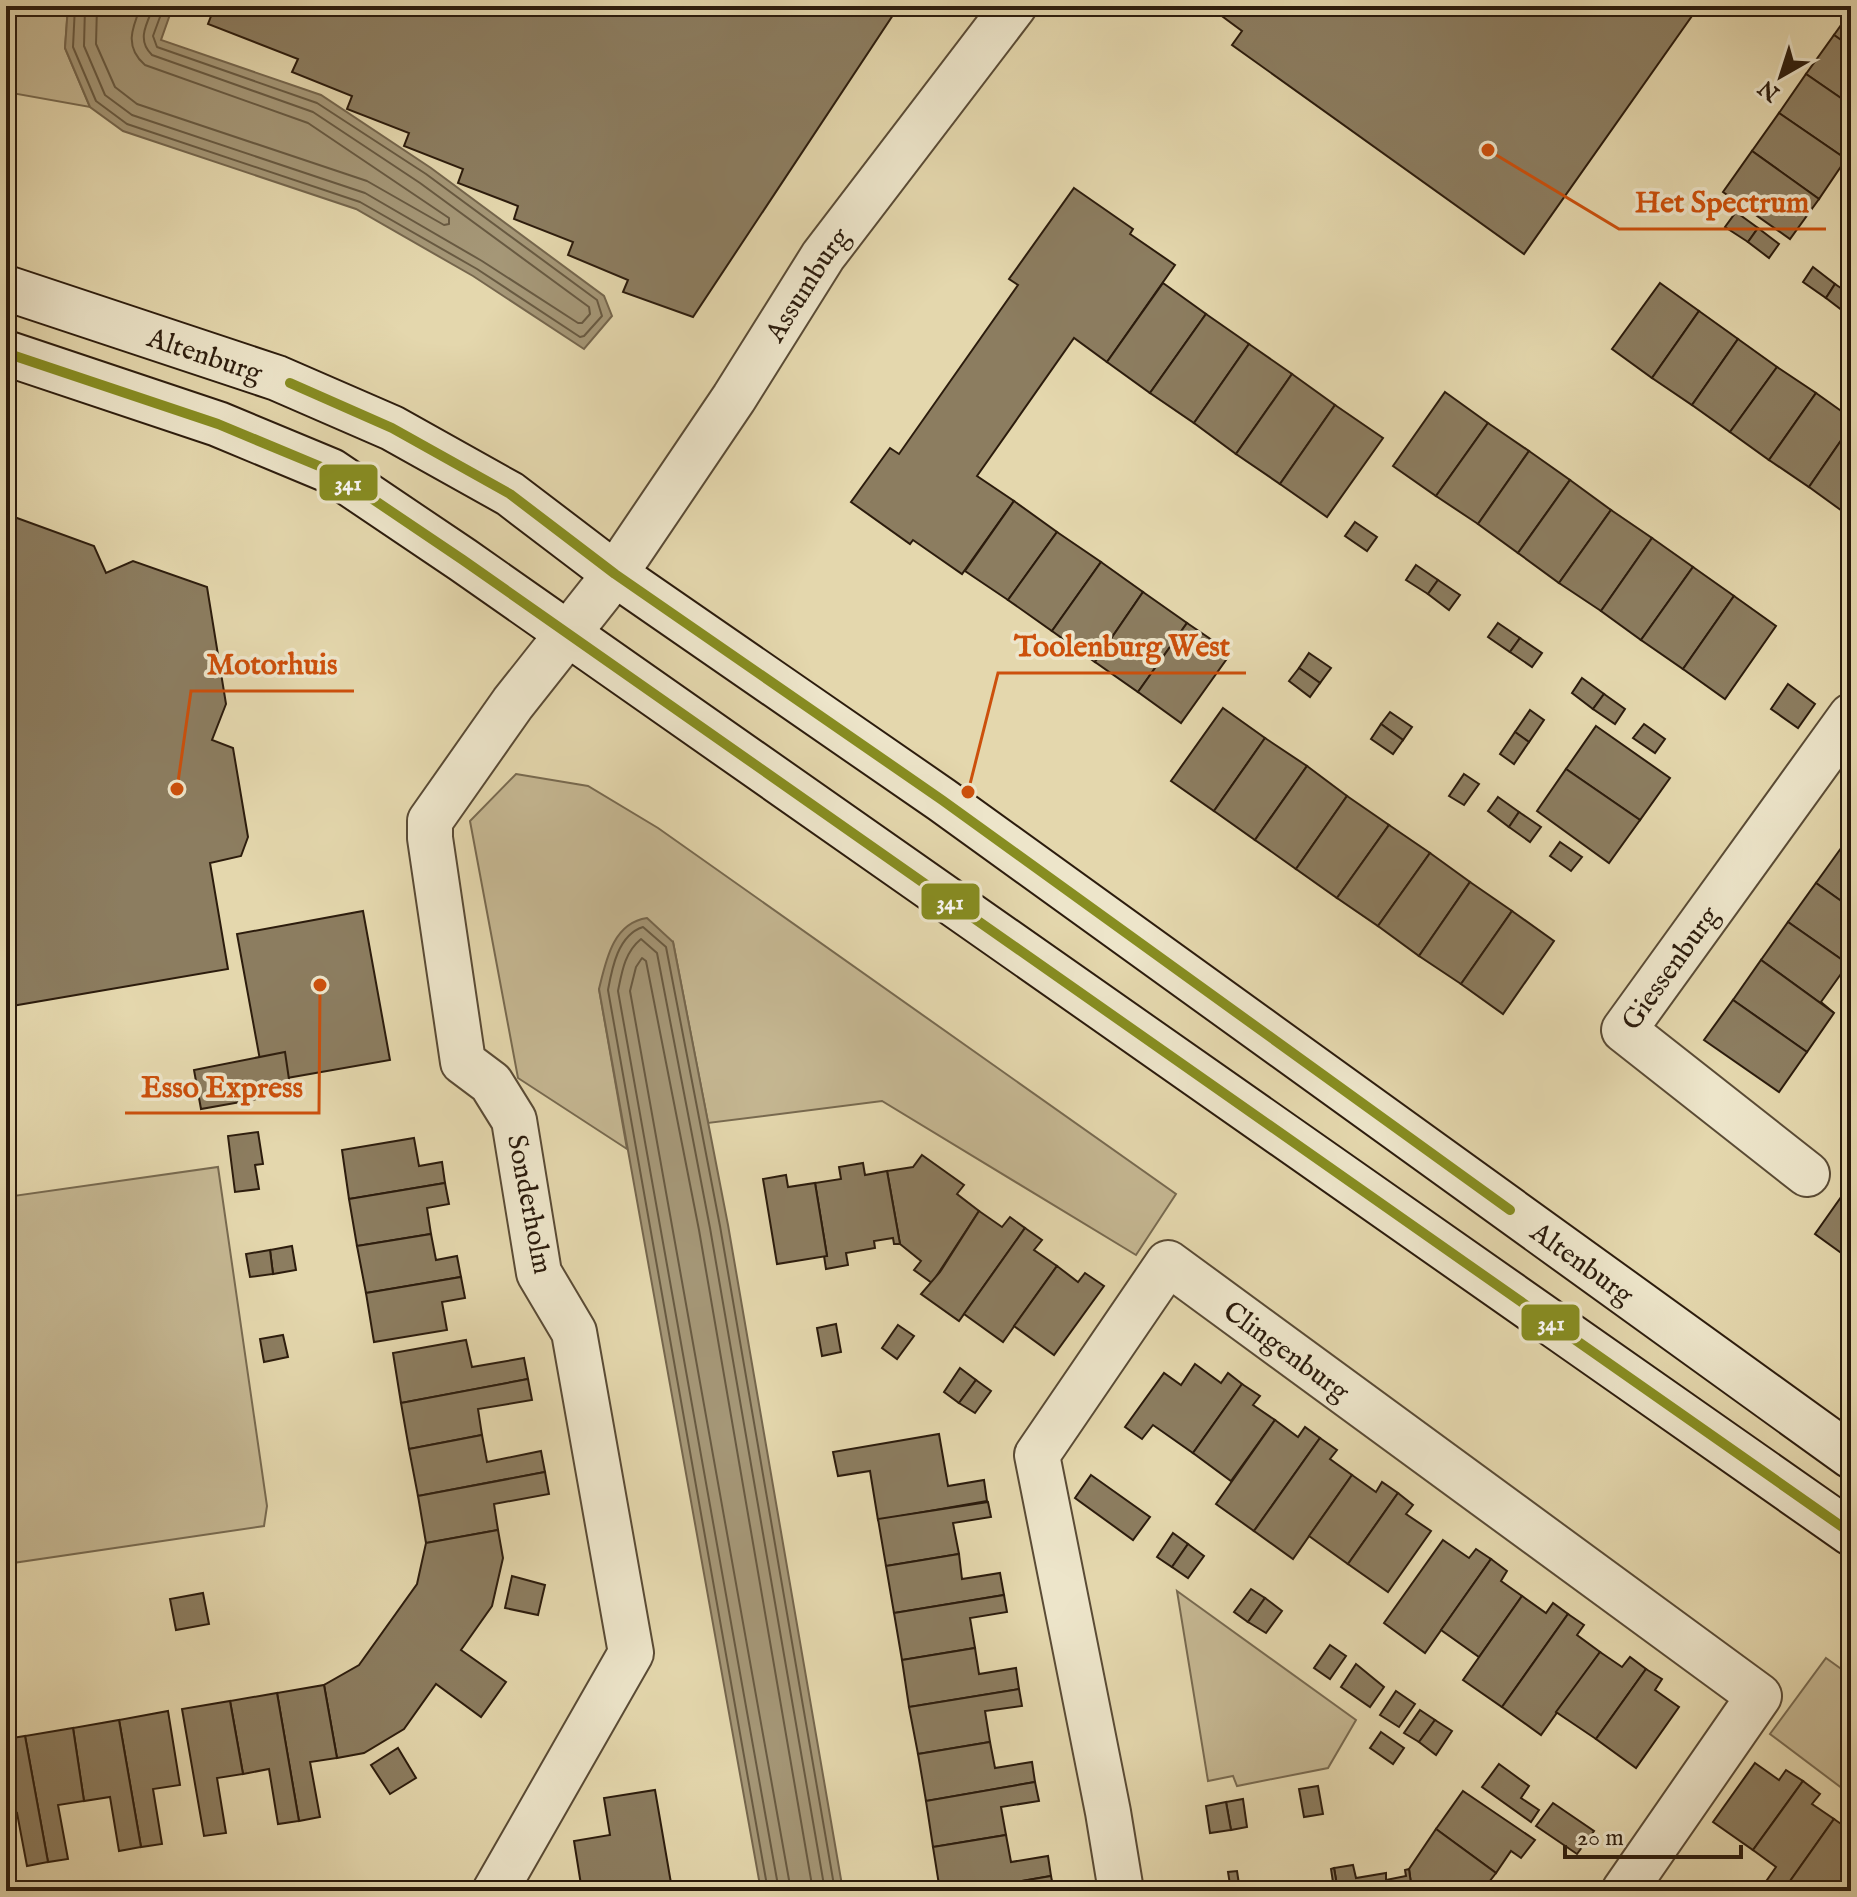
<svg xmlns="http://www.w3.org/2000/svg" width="1857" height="1897" viewBox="0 0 1857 1897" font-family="'IM FELL English',serif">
<rect width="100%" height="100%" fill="#e4d7ad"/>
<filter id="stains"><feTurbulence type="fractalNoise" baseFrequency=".0025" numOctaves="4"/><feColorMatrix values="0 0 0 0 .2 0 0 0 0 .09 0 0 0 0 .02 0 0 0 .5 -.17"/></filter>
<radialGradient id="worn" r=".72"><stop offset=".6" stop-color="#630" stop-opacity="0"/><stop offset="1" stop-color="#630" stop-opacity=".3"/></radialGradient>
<g fill="#c5b792" stroke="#786a50" stroke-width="2">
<path d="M6,6h62l-3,42 25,59 -84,-15z"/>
<path d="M516,774l72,12 70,42 518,366 -40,61 -254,-154 -174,22 -35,-181 -74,47 28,160 -109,-71 -48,-257z"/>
<path d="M218,1167l49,339 -3,20 -258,38v-367z"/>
<path d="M1177,1591l179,129 -28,48 -91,18 -4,-10 -25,5z"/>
<path d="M1826,1658l25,18v119l-81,-61z"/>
</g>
<g fill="#a59777" stroke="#75664d" stroke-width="2">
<path d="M68,6h105l-12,34 160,55 110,73 173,128 8,20 -28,33 -111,-73 -117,-67 -233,-78 -33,-24 -25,-59z"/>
<path d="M647,918l26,24 55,283 115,666h-82l-162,-902c7,-29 14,-66 48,-71z"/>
</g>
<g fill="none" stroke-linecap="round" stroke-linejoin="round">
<g stroke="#685a42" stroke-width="2">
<path d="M75,6l-2,41 23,54 31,23 233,78 117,67 103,68 4,-1 18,-20 -5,-16 -171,-126 -109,-71 -160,-56 -4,-11 11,-30"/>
<path d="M85,6l-1,40 21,49 27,20 233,78 117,68 96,62h4l8,-9 -1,-7 -169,-124 -107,-71 -161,-57c-16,-15 -5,-32 2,-49"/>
<path d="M97,6l-1,38 19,43 22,17 230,77 77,44 5,-1v-6l-141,-95 -163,-58c-21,-18 -13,-37 -4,-59"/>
<path d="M768,1891l-160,-901c4,-22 10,-55 35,-63l23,20 54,279 115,665"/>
<path d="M779,1891l-161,-900c4,-20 7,-39 23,-52l16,14 53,275 115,663"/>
<path d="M791,1891l-161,-900 6,-24 6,-9 4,3 53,269 114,661"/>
</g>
</g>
<g fill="#8c7d60" stroke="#2c1c0d" stroke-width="2">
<path d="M215,6h684l-206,311 -70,-25 5,-12 -60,-25 5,-13 -59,-23 4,-13 -60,-23 5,-14 -59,-23 5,-13 -62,-24 5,-13 -60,-24 6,-13 -90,-35z"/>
<path d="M1218,6h481l-175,248 -292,-209 10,-14 -27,-20z"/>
<path d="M1851,11v36l-17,-12z"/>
<path d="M1834,35l17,12v58l-45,-31z"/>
<path d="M1806,74l45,31v48l-5,6 -67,-46z"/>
<path d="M1779,113l67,46 -27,40 -67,-48z"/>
<path d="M1752,151l67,48 -29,40 -67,-47z"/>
<path d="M1074,188l59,41 -3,5 45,31 -68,97 -33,-24 -97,138 37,25 -52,73 -49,-34 -3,4 -59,-42 39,-54 9,6 119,-169 -9,-6z"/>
<path d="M1736,212l22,16 -10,14 -23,-15z"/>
<path d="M1758,228l21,16 -10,14 -21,-16z"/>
<path d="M1813,267l22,17 -9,14 -23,-16z"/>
<path d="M1163,283l43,31 -56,79 -43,-31z"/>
<path d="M1660,283l39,28 -47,67 -40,-29z"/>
<path d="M1835,284l16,11v14l-4,5 -21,-16z"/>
<path d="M1699,311l39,28 -46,66 -40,-27z"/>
<path d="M1206,314l43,30 -55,79 -44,-30z"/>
<path d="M1738,339l39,28 -47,65 -38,-27z"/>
<path d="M1249,344l43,30 -56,80 -42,-31z"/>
<path d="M1777,367l39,26 -47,67 -39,-28z"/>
<path d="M1292,374l43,31 -55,79 -44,-30z"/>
<path d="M1445,392l43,31 -52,73 -43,-30z"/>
<path d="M1816,393l35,25v8l-42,61 -40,-27z"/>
<path d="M1335,405l48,33 -56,79 -47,-33z"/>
<path d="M1488,423l41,28 -51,73 -42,-28z"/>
<path d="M1851,426v86l-2,4 -40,-29z"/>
<path d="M1529,451l41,29 -52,73 -40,-29z"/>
<path d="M1570,480l41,30 -52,73 -41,-30z"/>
<path d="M1014,501l43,31 -49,68 -43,-29z"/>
<path d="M1611,510l41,28 -51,73 -42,-28z"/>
<path d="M6,514l88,32 12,27 27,-12 74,26 19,117 -14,36 21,8 15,89 -7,19 -31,7 18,106 -222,38z"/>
<path d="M1355,522l22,15 -10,14 -22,-15z"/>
<path d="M1057,532l44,30 -49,69 -44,-31z"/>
<path d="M1652,538l41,29 -52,73 -40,-29z"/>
<path d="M1101,562l42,30 -48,70 -43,-31z"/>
<path d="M1416,565l22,15 -10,14 -22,-14z"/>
<path d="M1693,567l41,29 -51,73 -42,-29z"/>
<path d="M1438,580l22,15 -11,15 -21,-16z"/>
<path d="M1143,592l44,31 -49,69 -43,-30z"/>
<path d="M1734,596l42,30 -51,73 -42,-30z"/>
<path d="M1187,623l44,30 -50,70 -43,-31z"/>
<path d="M1498,623l22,15 -10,14 -22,-15z"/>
<path d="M1520,638l22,15 -10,14 -22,-15z"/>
<path d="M1309,653l22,15 -11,15 -21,-15z"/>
<path d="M1299,668l21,15 -10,14 -21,-16z"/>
<path d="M1582,678l22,16 -11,15 -21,-16z"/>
<path d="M1788,684l27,20 -17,24 -27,-19z"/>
<path d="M1604,694l21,15 -10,15 -22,-15z"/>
<path d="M1223,708l42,30 -51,73 -43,-30z"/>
<path d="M1530,710l14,10 -15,22 -14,-10z"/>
<path d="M1390,712l22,15 -9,13 -22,-16z"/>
<path d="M1381,724l22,16 -10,14 -22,-15z"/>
<path d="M1644,724l21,15 -10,14 -22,-15z"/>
<path d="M1596,726l74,52 -30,42 -74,-51z"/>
<path d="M1515,732l14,10 -15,22 -14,-10z"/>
<path d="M1265,738l42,28 -52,74 -41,-29z"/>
<path d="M1307,766l40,30 -51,73 -41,-29z"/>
<path d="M1566,769l74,51 -31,43 -72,-52z"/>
<path d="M1464,774l15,10 -15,21 -15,-9z"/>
<path d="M1347,796l42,29 -52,73 -41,-29z"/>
<path d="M1498,797l21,15 -10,15 -21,-16z"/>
<path d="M1519,812l22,15 -11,15 -21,-15z"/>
<path d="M1389,825l41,28 -52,73 -41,-28z"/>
<path d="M1560,842l22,15 -11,14 -21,-15z"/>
<path d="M1844,844l7,4v60l-35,-25z"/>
<path d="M1430,853l40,29 -51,74 -41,-30z"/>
<path d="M1470,882l42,29 -51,73 -42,-28z"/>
<path d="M1816,883l35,25v58l-63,-44z"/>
<path d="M363,911l27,149 -126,22 -27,-148z"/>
<path d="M1512,911l42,30 -51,73 -42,-30z"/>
<path d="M1788,922l60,42 -27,38 13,11 -73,-53z"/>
<path d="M1761,960l73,53 -27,39 -74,-52z"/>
<path d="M1733,1000l74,52 -28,40 -75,-52z"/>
<path d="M285,1052l6,41 -90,16 -7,-39z"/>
<path d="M258,1132l5,32 -8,1 4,24 -24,3 -7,-56z"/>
<path d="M414,1138l5,28 23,-4 3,21 -96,16 -7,-49z"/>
<path d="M922,1155l42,30 -7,9 22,17 -47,72 -18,-13 7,-9 -21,-17 -13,-73 26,-4z"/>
<path d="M863,1163l2,12 22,-4 13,73h-6l-1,-6 -19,3 1,7 -29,5 2,12 -22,4 -2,-13h3l-12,-73 26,-4 -2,-12z"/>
<path d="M786,1175l2,12 27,-4 12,73 -50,8 -14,-85z"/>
<path d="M445,1183l4,21 -22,4 4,26 -74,12 -8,-47z"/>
<path d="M1851,1183v77l-36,-26z"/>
<path d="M979,1211l23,16 8,-10 15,11 -66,93 -38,-27 19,-22z"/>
<path d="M1025,1228l17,12 -8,10 23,16 -54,76 -39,-28z"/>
<path d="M431,1234l5,26 21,-4 4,21 -95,16 -9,-47z"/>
<path d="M292,1246l4,24 -23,4 -3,-24z"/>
<path d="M270,1250l3,24 -23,3 -4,-23z"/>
<path d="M1057,1266l21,16 7,-9 19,13 -50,69 -40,-29z"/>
<path d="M461,1277l4,21 -23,4 5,28 -73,12 -8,-49z"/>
<path d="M836,1324l5,28 -19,4 -5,-28z"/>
<path d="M898,1325l16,11 -17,23 -15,-11z"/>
<path d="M283,1335l5,22 -24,5 -4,-23z"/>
<path d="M466,1340l6,27 52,-9 4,21 -127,24 -8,-50z"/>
<path d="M1195,1364l26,19 7,-10 14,11 -49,69 -40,-28 -11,14 -17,-12 39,-54 17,12z"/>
<path d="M960,1368l16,12 -17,23 -15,-11z"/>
<path d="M528,1379l4,21 -54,9 4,26 -73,14 -8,-46z"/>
<path d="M976,1380l15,11 -16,22 -16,-10z"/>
<path d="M1242,1384l18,12 -7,9 22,15 -44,61 -38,-28z"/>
<path d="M1275,1420l23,17 7,-10 15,11 -66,93 -38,-27z"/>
<path d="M939,1434l9,52 36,-6 3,21 -109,19 -8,-49 -32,5 -5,-24z"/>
<path d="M482,1435l5,27 54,-11 4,21 -127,24 -9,-47z"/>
<path d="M1320,1438l17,12 -7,9 22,16 -59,84 -39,-28z"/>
<path d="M545,1472l4,22 -55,10 4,26 -72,13 -8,-47z"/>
<path d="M1091,1475l59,42 -17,23 -58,-42z"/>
<path d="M1352,1475l24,17 6,-10 16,11 -50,71 -39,-28z"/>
<path d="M1398,1493l15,12 -7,9 25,17 -43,61 -40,-28z"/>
<path d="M988,1502l3,15 -38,6 6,31 -73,12 -8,-47z"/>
<path d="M498,1530l5,28 -11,48 -31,44 45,32 -25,35 -45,-33 -32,45 -40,24 -27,5 -13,-73 35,-20 58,-81 9,-41z"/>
<path d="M1173,1533l15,11 -16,23 -15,-10z"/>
<path d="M1443,1540l26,18 7,-9 15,10 -66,94 -41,-30z"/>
<path d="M1188,1544l16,12 -16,22 -16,-11z"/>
<path d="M959,1554l3,25 38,-6 4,22 -110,18 -8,-47z"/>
<path d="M1491,1559l16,12 -6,10 21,15 -43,61 -38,-27z"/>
<path d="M512,1576l33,9 -7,30 -33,-7z"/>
<path d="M1251,1589l14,9 -17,24 -14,-10z"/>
<path d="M203,1593l6,31 -33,6 -6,-31z"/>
<path d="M1004,1595l3,17 -37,6 5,30 -73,12 -8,-47z"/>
<path d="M1522,1596l24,17 7,-10 15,11 -66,93 -39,-27z"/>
<path d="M1265,1598l17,13 -16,22 -18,-11z"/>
<path d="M1568,1614l16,11 -7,10 23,17 -59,83 -39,-28z"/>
<path d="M1330,1645l16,11 -16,23 -16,-11z"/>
<path d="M975,1648l4,26 37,-6 3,21 -110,18 -7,-47z"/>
<path d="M1600,1652l22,15 8,-10 16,12 -50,70 -40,-27z"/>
<path d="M1356,1664l28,23 -14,20 -29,-20z"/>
<path d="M1646,1669l16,10 -7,11 24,17 -43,61 -40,-29z"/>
<path d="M324,1685l13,73 -27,4 10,55 -21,4 -22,-128z"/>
<path d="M1019,1689l3,17 -37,5 5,31 -72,12 -9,-47z"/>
<path d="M1396,1691l19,13 -16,23 -19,-12z"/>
<path d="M277,1693l22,128 -21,3 -9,-55 -26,5 -13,-73z"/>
<path d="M230,1701l13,73 -26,4 9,55 -22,3 -22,-127z"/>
<path d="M1420,1710l15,10 -16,22 -15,-9z"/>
<path d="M168,1711l12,74 -27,4 9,55 -21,3 -22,-127z"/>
<path d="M119,1720l22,127 -22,4 -9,-54 -26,4 -11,-73z"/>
<path d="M1435,1720l17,11 -16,24 -17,-13z"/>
<path d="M73,1728l11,73 -26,4 10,54 -20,3 -23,-126z"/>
<path d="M1381,1732l23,16 -11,16 -23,-16z"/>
<path d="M25,1736l23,126 -21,4 -10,-53 -11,2v-76z"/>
<path d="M990,1742l5,26 37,-6 3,20 -109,19 -8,-47z"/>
<path d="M398,1748l18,30 -26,16 -19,-29z"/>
<path d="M1755,1763l24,17 7,-10 17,11 -50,69 -40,-28z"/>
<path d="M1499,1764l30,22 -8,12 18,12 -8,12 -49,-35z"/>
<path d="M1803,1781l17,13 -8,10 22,15 -51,72 -16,-11 9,-13 -23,-17z"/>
<path d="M1035,1782l4,19 -38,6 5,28 -73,12 -7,-46z"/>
<path d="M1318,1786l5,28 -19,3 -5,-28z"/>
<path d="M655,1790l16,93 -45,8h-44l-8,-50 36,-6 -6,-37z"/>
<path d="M1463,1791l72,49 -14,18 -10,-7 -15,22 -60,-44z"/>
<path d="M1243,1799l4,28 -16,3 -5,-28z"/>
<path d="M1226,1802l5,28 -21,3 -4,-27z"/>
<path d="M1553,1803l41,28 -17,23 -41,-28z"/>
<path d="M1834,1819l17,12v47l-9,13h-59z"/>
<path d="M1436,1829l60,44 -14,18h-70l-3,-22z"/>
<path d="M1006,1835l5,27 37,-6 3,20 -89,15h-22l-7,-44z"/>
<path d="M1353,1865l3,13 30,-5v7l20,-4 -1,-6 4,-1 3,22h-74l-4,-23z"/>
<path d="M1334,1868l4,23h-48l43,-9 -2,-13z"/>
<path d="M1237,1871l3,20h-9l-3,-19z"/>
<path d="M1051,1876l3,15h-92z"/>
<path d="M671,1883l1,3h-4l1,5h-43z"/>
</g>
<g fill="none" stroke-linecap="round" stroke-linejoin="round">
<defs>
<g id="minor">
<path id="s1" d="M1807,1174l-183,-144 227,-314"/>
<path id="s2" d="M495,1891l136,-238 -57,-321 -35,-59 -25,-153 -23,-37 -28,-21 -33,-224v-17l83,-118 102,-129 119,-176 89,-142 191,-250"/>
<path id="s3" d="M1121,1891l-13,-79 -71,-357 131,-192 591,433 -135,195"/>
</g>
<g id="secondary">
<path id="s4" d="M6,288l271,90 115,50 118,66 105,80 327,226 909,656"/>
<path d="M6,353l212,71 113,47 132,89 1388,973"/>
</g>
</defs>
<use href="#minor" stroke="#5a4b35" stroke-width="48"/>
<use href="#secondary" stroke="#2c1c0d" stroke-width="48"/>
<use href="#minor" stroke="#ede5ca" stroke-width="44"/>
<use href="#secondary" stroke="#ede5ca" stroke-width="44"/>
<defs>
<g id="bus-1">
<path d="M6,353l212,71 113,47 132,89 1388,973"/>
<path d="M290,383l102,45 118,66 105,80 327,226 568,410"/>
</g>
</defs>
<use href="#bus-1" stroke="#ede5ca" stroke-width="16"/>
<use href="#bus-1" stroke="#878d21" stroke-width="10"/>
</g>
<g text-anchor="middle" stroke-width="7" stroke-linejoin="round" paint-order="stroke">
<g font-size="28" fill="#2c1c0d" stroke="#ede5ca">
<text dy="10" stroke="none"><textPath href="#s2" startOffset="1802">Assumburg</textPath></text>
<text dy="10" stroke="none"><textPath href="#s4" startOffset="210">Altenburg</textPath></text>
<text dy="10" stroke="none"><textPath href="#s1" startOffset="310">Giessenburg</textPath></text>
<text transform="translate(531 1204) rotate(79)" y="10">Sonderholm</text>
<text dy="10" stroke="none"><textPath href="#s4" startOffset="1866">Altenburg</textPath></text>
<text dy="10" stroke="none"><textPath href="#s3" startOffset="824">Clingenburg</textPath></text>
</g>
</g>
<path fill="none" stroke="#cc500c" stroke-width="3" d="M1488 150L1619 229H1826M968 792L998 673H1246M177 789L191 691H354M320 985L319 1113H125"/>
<g fill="#cc500c" stroke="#ede5ca" stroke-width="3">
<circle cx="1488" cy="150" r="8"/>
<circle cx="968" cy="792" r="8"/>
<circle cx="177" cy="789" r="8"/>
<circle cx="320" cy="985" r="8"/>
</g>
<g font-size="30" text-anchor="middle" font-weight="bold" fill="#cc500c" stroke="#ede5ca" stroke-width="7" stroke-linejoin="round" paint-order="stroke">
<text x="1722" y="212">Het Spectrum</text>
<text x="1122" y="656">Toolenburg West</text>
<text x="272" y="674">Motorhuis</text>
<text x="222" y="1097">Esso Express</text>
</g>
<g stroke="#ede5ca" stroke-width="3">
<rect x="318" y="463" width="61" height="39" rx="8" fill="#878d21"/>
<rect x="920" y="882" width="61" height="39" rx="8" fill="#878d21"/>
<rect x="1520" y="1303" width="61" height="39" rx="8" fill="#878d21"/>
</g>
<g font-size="22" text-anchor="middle" font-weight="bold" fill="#fff">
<text x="348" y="490">341</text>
<text x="950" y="909">341</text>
<text x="1551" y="1330">341</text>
</g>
<rect width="1857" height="1897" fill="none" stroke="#e4d7ad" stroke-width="32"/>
<rect x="8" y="8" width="1841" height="1881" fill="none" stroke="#2c1c0d" stroke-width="4"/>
<rect x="16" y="16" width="1825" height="1865" fill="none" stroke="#2c1c0d" stroke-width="2"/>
<g transform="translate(1781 76) rotate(219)" stroke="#ede5ca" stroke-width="6" paint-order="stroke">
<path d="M0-6L14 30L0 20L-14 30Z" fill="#2c1c0d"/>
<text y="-12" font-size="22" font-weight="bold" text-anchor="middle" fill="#2c1c0d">N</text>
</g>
<path d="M1565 1845v12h176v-12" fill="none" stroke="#2c1c0d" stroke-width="4"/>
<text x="1577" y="1845" font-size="24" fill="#2c1c0d" stroke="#ede5ca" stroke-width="6" paint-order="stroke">20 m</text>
<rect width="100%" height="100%" filter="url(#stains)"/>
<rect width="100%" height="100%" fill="url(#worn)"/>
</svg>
